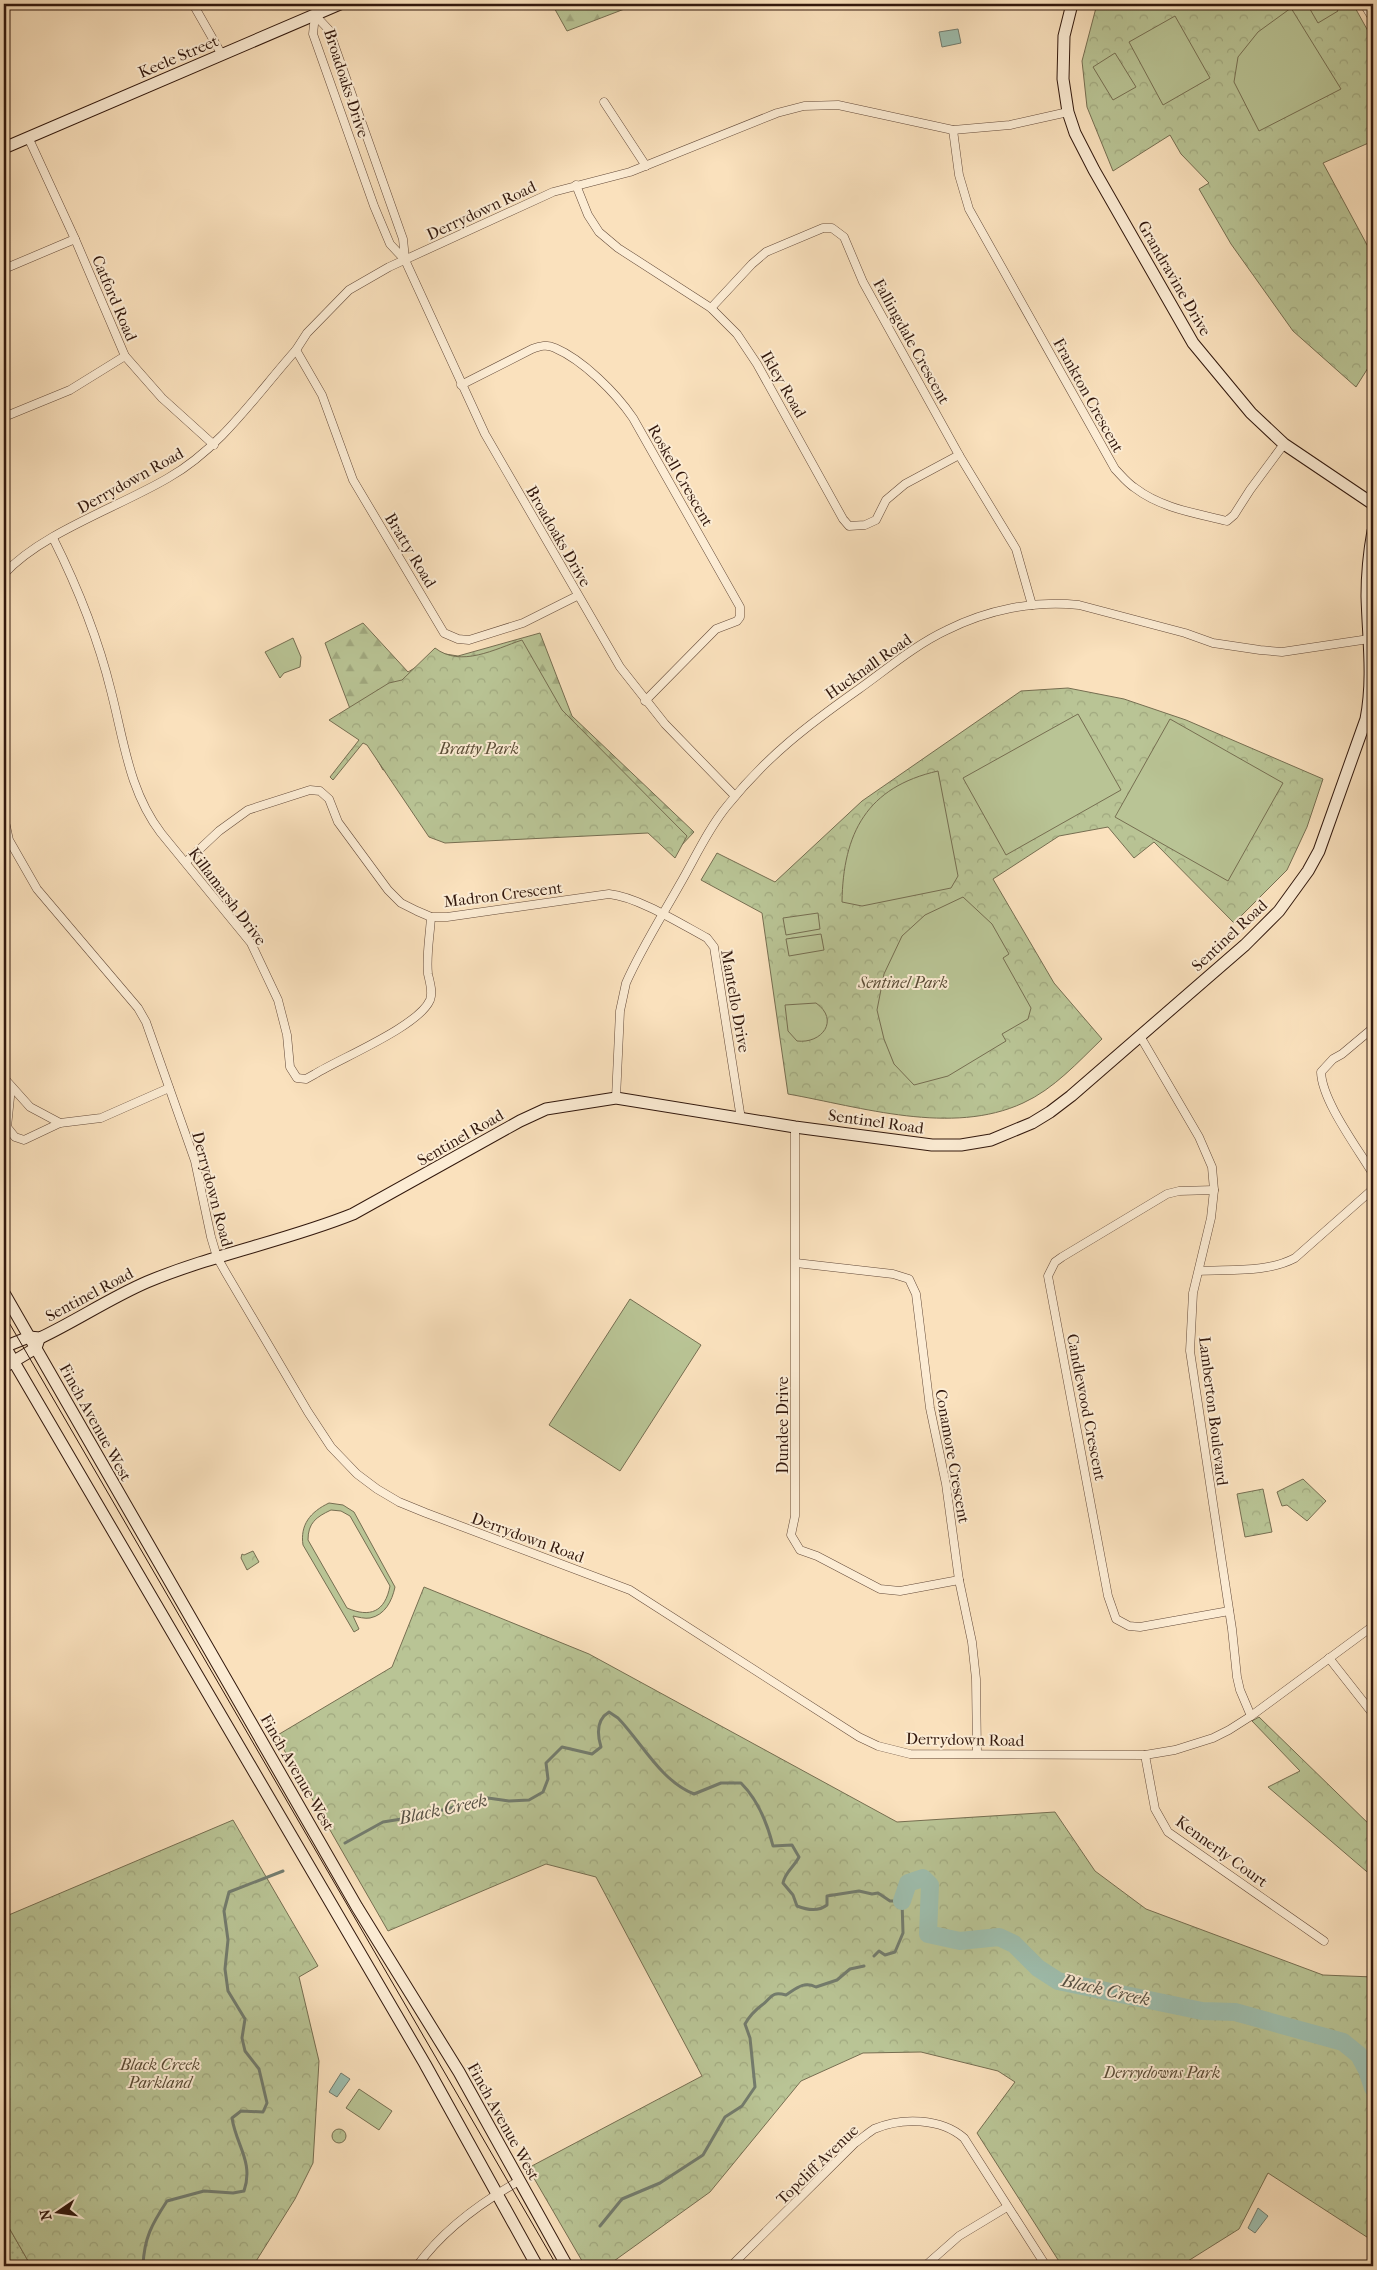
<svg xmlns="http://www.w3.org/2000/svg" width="1377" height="2270" viewBox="0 0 1377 2270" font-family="'IM FELL French Canon',serif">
<defs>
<pattern id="grass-dots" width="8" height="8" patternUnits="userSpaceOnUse" patternTransform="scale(1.25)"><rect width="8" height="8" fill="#b9c495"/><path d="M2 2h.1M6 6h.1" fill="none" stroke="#a0a87f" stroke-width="1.8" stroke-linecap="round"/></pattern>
<pattern id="forest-firs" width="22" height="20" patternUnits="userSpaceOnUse" patternTransform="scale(1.25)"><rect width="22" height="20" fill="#b9c495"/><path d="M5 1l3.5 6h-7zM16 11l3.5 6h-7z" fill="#a0a87f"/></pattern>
<pattern id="park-crowns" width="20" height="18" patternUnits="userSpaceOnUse" patternTransform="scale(1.25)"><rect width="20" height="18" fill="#b9c495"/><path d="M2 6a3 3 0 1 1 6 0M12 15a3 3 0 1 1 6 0" fill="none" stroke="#a0a87f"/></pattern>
</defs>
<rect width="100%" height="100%" fill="#fae1bd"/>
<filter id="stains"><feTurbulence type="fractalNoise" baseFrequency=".004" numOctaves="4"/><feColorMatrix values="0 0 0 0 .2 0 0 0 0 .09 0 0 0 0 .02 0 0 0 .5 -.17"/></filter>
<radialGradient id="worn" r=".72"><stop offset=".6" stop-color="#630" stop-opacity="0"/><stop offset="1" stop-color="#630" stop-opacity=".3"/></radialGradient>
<path fill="url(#grass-dots)" stroke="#766e51" d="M4,2219l27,47h-27z"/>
<g fill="url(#forest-firs)" stroke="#766e51">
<path d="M552,4h73l2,4 -60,23z"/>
<path d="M363,623l45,49 31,-19 19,3 82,-23 32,83 122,116 -16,17 -26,-22 -201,-85 -68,28 -31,-56 -27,-71z"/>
</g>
<g fill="url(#park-crowns)" stroke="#766e51">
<path d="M1097,4h256l20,36v101l-50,22 50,93v104l-17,27 -63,-56 -62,-87 -32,-55 10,-6 -28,-29 -11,-19 -57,36 -26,-64 -5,-46z"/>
<path d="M522,640l40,70 125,126 -12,22 -27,-25 -203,10 -16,-6 -62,-92 -4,-2 -30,37 -3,-3 29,-37 -30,-20 60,-37 13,-3 33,-32c26,20 60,1 87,-8z"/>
<path d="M1068,688l56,11 62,21 137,59 -16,48 -20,43 -53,53 -80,-81 -20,16 -26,-31 -49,9 -66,43 61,104 48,56c-24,23 -48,50 -79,64 -71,33 -162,4 -235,-9l-26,-181 -61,-33 16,-27 58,29 87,-81 159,-110z"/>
<path d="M1303,1479l23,22 -19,20 -20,-16 -5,1 -5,-14z"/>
<path d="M1263,1489l9,43 -27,5 -8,-43z"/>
<path d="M253,1551l6,11 -12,8 -6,-12 1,-4 2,1z"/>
<path d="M424,1587l165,67 308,168 158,-10 40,59 51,38 177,66 50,2v264l-105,-68 -29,56 -59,37h-118l-85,-133 38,-51 -17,-11 -77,-19 -58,1 -62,28 -91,111 -103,74h-22l-57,-98 174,-92 -106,-199 -50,-13 -158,67 -112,-195 116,-69z"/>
<path d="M1259,1717l114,111v49l-105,-90 32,-16 -48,-50z"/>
<path d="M233,1820l85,146 -19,11 20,84 -6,102 -18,36 -42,67h-222l-27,-47v-302z"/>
<circle cx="339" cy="2136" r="7"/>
</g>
<g fill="#b9c495" stroke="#766e51" fill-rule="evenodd">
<path d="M1307,4h27l4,7 -20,12z"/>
<path d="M1291,8l50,81 -82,42 -25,-49 4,-25 20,-25z"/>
<path d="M1175,16l35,62 -47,27 -34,-63z"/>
<path d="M1115,53l21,34 -23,13 -20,-33z"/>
<path d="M293,638l8,19 -1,10 -16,6 -4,5 -15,-26z"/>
<path d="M1078,714l43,76 -115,65 -43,-77z"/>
<path d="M1170,719l113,64 -55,98 -113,-64z"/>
<path d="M938,771l20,105 -7,12 -89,18 -20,-4c1,-69 25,-115 96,-131z"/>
<path d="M963,897l29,27 17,30 -6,4 28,50 -3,11 -26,15 4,7 -58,35 -34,9 -20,-21 -10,-25 -7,-29 7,-36 18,-38 23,-21z"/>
<path d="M818,913l2,16 -34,6 -3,-17z"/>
<path d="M821,934l3,16 -35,6 -3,-17z"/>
<path d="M816,1003c24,17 6,41 -19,38l-9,-10 -3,-26z"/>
<path d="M630,1299l71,46 -81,126 -71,-46z"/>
<path d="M329,1503l14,2 11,7 41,75c-3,14 -10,28 -25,31 -5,1 -12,-1 -17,-2l6,13 -5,3 -51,-87c-3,-20 7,-33 26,-42zM331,1510l10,1 9,5 40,70c-5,26 -20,32 -43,22l-39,-68c0,-17 8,-23 23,-30z"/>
<path d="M359,2089l33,22 -13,19 -33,-22z"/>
</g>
<g fill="#9ebeae" stroke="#737c6e">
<path d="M958,29l3,14 -19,4 -3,-15z"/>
<path d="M341,2073l9,6 -13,18 -8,-5z"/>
<path d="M1258,2208l10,8 -13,17 -7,-5z"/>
</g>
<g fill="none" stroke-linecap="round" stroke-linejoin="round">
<g stroke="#737c6e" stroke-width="3">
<path d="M345,1843l38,-21 37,-6 68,-18 21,3 20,-1 14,-8 5,-13 -2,-16 16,-16 30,7 9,-7c-4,-13 -5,-27 8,-35l9,6c24,25 43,63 76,76l27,-11h20c17,17 26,39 32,63l19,-1 7,12c-5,10 -14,15 -16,26l10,12 4,11c10,4 21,6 30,-1v-9l32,-5 13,3 6,-1 12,8h12l1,32 -8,19 -10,3 -6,-4 -5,5"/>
<path d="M600,2226l22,-27 38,-16 43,-28 22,-38 17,-11 13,-19 -5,-49 -5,-14c5,-9 9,-13 17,-19 10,-7 8,-14 24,-10 11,-7 18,-14 30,-8l21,-7 13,-11 14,-3"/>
<path d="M143,2266c1,-28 9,-42 24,-65l37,-10 29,2 11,-2c10,-29 -8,-46 -12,-73l9,-7 22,1 4,-9 -8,-34 -14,-18 -3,-13 3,-19 -17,-28 -3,-22 3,-29 -4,-29 5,-19 54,-21"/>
</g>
<path stroke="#9ebeae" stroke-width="18" d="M902,1901l6,-18 15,-5 7,7 -2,49 32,7 39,-4 15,7 24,24 20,13 144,30 33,1 108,30 16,13 8,15 6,18"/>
<defs>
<g id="street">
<path d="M193,4l29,51"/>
<path d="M1364,4l9,15"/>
<path d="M315,15l-2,19 61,172 16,38 15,16 80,174 135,233 45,57 70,72"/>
<path d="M315,15l14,15 74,209 2,20"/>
<path d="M604,102l42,64"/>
<path d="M953,130l6,45 10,34 146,260c6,6 12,14 20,19 26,20 60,25 92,33l7,-6 16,-25 34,-46"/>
<path d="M28,137l47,102 50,117 37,42 52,47"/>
<path d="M576,185l12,30 11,17 19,16 93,60 26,26 20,30 86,155 6,7 16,-1 11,-5 10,-20 19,-16 54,-29"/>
<path d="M4,269l71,-30"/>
<path d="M711,308l41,-44 14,-12 57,-24h9l12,9 19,45 96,173 57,94 16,56"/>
<path d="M296,350l26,45 31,85 91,153 14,6 11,1 54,-17 54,-27"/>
<path d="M461,385l71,-36c8,-3 15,-5 23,-1 28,12 61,45 78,70l107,189v10l-3,4 -21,8 -71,72"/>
<path d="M4,417l66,-27 55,-34"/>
<path d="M53,538c24,48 45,100 58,153 13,50 18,100 50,142l90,110 27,57 9,35 3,32 7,11 9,1 9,-5c26,-16 104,-48 115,-74 3,-8 0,-17 -2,-26 -2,-18 2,-39 3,-57"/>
<path d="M4,574c37,-41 115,-67 164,-96 53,-30 88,-83 128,-128l11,-17 42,-43 40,-23 164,-75 77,-20 147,-59 27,-7 34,-1 115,25 57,-5 58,-13"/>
<path d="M4,817l5,23 28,49 101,119 8,14 49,139 16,76 6,20 9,16 82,139 23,35 26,27 20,15 22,13 27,11 204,77 229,147 19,9 32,8 235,1 30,-5 38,-12 16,-8 22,-14 122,-90"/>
<path d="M186,862l33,-31 29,-21 62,-20 10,1 9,8 9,23 50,68 13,13 16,8 14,6h16l162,-23c29,3 72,30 98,44l7,9 27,172"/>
<path d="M1373,1028l-31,26 -9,5 -12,13c1,29 36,75 52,102"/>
<path d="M1140,1036l59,101 13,30 2,23 -3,28 -18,75 -3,58 42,278 5,48 3,13 11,26"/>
<path d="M4,1078l26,29 30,16"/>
<path d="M11,1087l-4,40 8,10 9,3 36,-17 41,-5 68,-30"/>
<path d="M616,1098l4,-87 6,-28c15,-34 36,-67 54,-99 15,-26 28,-55 47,-78 40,-50 81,-81 132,-117 28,-20 56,-44 88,-59 40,-20 87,-30 132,-25l106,28 28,10 47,7 22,2 87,-13"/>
<path d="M795,1127v389l-4,19 9,15 17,6 63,33 20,2 59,-11"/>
<path d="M1214,1190l-35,1 -12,3 -105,63 -7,5 -7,14 60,320 8,23 13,7 11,1 89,-16"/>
<path d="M796,1263l97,11 16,5 7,15 14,114 16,76 13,96 13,62 4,37 1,74"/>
<path d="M1199,1271c30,-2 68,2 96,-13l78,-69"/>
<path d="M1329,1658l44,56"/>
<path d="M1145,1755l10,54 13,23 156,109"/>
<path d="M417,2266c26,-36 63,-63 102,-85"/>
<path d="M731,2266l124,-123c6,-4 13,-10 19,-14 28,-12 67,-11 90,9l82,128"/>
<path d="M925,2266l34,-30 48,-29"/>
</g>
<g id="secondary">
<path d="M1072,4l-8,32 -1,43 5,33 7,21 19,37 99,173 58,70 33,31 89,60"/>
<path d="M4,148l336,-144"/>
<path d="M4,1293l353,614 102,165 108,194"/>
<path d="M4,1345l421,719 112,202"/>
<path d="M4,1347l25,-10 11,1c36,-17 70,-40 107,-56 67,-28 139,-41 206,-68l167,-93 26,-12 70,-11 179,29 137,18h29l30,-5 41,-17 18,-11 21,-16 174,-151 34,-34 29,-40 11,-20 47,-132c8,-41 2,-82 1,-123 0,-22 2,-43 6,-65"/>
<path d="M4,1367l32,-19 2,-6"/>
</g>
</defs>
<use href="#street" stroke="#644a39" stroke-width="9"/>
<use href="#secondary" stroke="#32180d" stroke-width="13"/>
<use href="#street" stroke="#fcecd4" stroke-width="8"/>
<use href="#secondary" stroke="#fcecd4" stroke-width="11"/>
<path stroke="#32180d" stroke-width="1" d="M4,1314l553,952"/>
</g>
<g text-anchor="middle" stroke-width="4" stroke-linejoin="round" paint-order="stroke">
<g font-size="16" fill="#32180d" stroke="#fcecd4">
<text transform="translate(178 56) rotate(-23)" y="6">Keele Street</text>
<text transform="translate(347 83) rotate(72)" y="6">Broadoaks Drive</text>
<text transform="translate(481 210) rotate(-25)" y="6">Derrydown Road</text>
<text transform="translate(1175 278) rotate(60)" y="6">Grandravine Drive</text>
<text transform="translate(115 298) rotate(67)" y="6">Catford Road</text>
<text transform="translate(912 341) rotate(61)" y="6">Fallingdale Crescent</text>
<text transform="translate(784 384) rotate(60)" y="6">Ikley Road</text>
<text transform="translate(1089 395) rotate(61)" y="6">Frankton Crescent</text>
<text transform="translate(681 475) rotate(60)" y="6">Roskell Crescent</text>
<text transform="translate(130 480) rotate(-29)" y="6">Derrydown Road</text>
<text transform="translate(559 536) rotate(60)" y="6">Broadoaks Drive</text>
<text transform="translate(411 550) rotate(59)" y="6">Bratty Road</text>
<text transform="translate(868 666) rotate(-35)" y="6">Hucknall Road</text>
<text transform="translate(503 894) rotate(-7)" y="6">Madron Crescent</text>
<text transform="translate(228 896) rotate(53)" y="6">Killamarsh Drive</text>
<text transform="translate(1229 935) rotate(-43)" y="6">Sentinel Road</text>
<text transform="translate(736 1001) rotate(80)" y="6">Mantello Drive</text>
<text transform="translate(876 1121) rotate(8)" y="6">Sentinel Road</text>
<text transform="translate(460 1137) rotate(-30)" y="6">Sentinel Road</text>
<text transform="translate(213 1189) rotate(75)" y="6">Derrydown Road</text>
<text transform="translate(89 1294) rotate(-28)" y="6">Sentinel Road</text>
<text transform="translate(1087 1407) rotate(79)" y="6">Candlewood Crescent</text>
<text transform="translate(1214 1411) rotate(83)" y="6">Lamberton Boulevard</text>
<text transform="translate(96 1422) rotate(61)" y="6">Finch Avenue West</text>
<text transform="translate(782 1425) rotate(-90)" y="6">Dundee Drive</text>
<text transform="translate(953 1456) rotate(80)" y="6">Conamore Crescent</text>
<text transform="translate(528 1537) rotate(20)" y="6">Derrydown Road</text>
<text transform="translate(965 1739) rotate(1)" y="6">Derrydown Road</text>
<text transform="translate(298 1772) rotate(60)" y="6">Finch Avenue West</text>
<text transform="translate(1222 1851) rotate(36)" y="6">Kennerly Court</text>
<text transform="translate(504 2121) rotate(61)" y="6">Finch Avenue West</text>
<text transform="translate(817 2164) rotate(-44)" y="6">Topcliff Avenue</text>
</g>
<g font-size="16" font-style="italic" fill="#5a4c36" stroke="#fcecd4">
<text x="479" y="754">Bratty Park</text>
<text x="903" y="988">Sentinel Park</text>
<text x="160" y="2070">Black Creek<tspan x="160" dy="18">Parkland</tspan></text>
<text x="1162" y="2078">Derrydowns Park</text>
</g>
<g font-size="18" font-style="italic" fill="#585245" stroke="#fcecd4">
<text transform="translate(443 1809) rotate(-12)" y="6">Black Creek</text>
<text transform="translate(1106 1990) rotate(13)" y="6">Black Creek</text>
</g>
</g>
<rect width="1377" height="2270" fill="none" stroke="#fae1bd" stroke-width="20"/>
<rect x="5" y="5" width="1367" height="2260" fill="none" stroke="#32180d" stroke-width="2.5"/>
<rect x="10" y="10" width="1357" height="2250" fill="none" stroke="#32180d"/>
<g transform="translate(58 2212) rotate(257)" stroke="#fcecd4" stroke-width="4" paint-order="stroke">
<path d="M0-4L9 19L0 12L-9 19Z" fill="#32180d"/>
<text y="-8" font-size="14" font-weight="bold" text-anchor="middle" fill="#32180d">N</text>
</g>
<rect width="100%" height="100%" filter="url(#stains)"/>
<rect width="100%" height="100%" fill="url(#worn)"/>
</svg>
